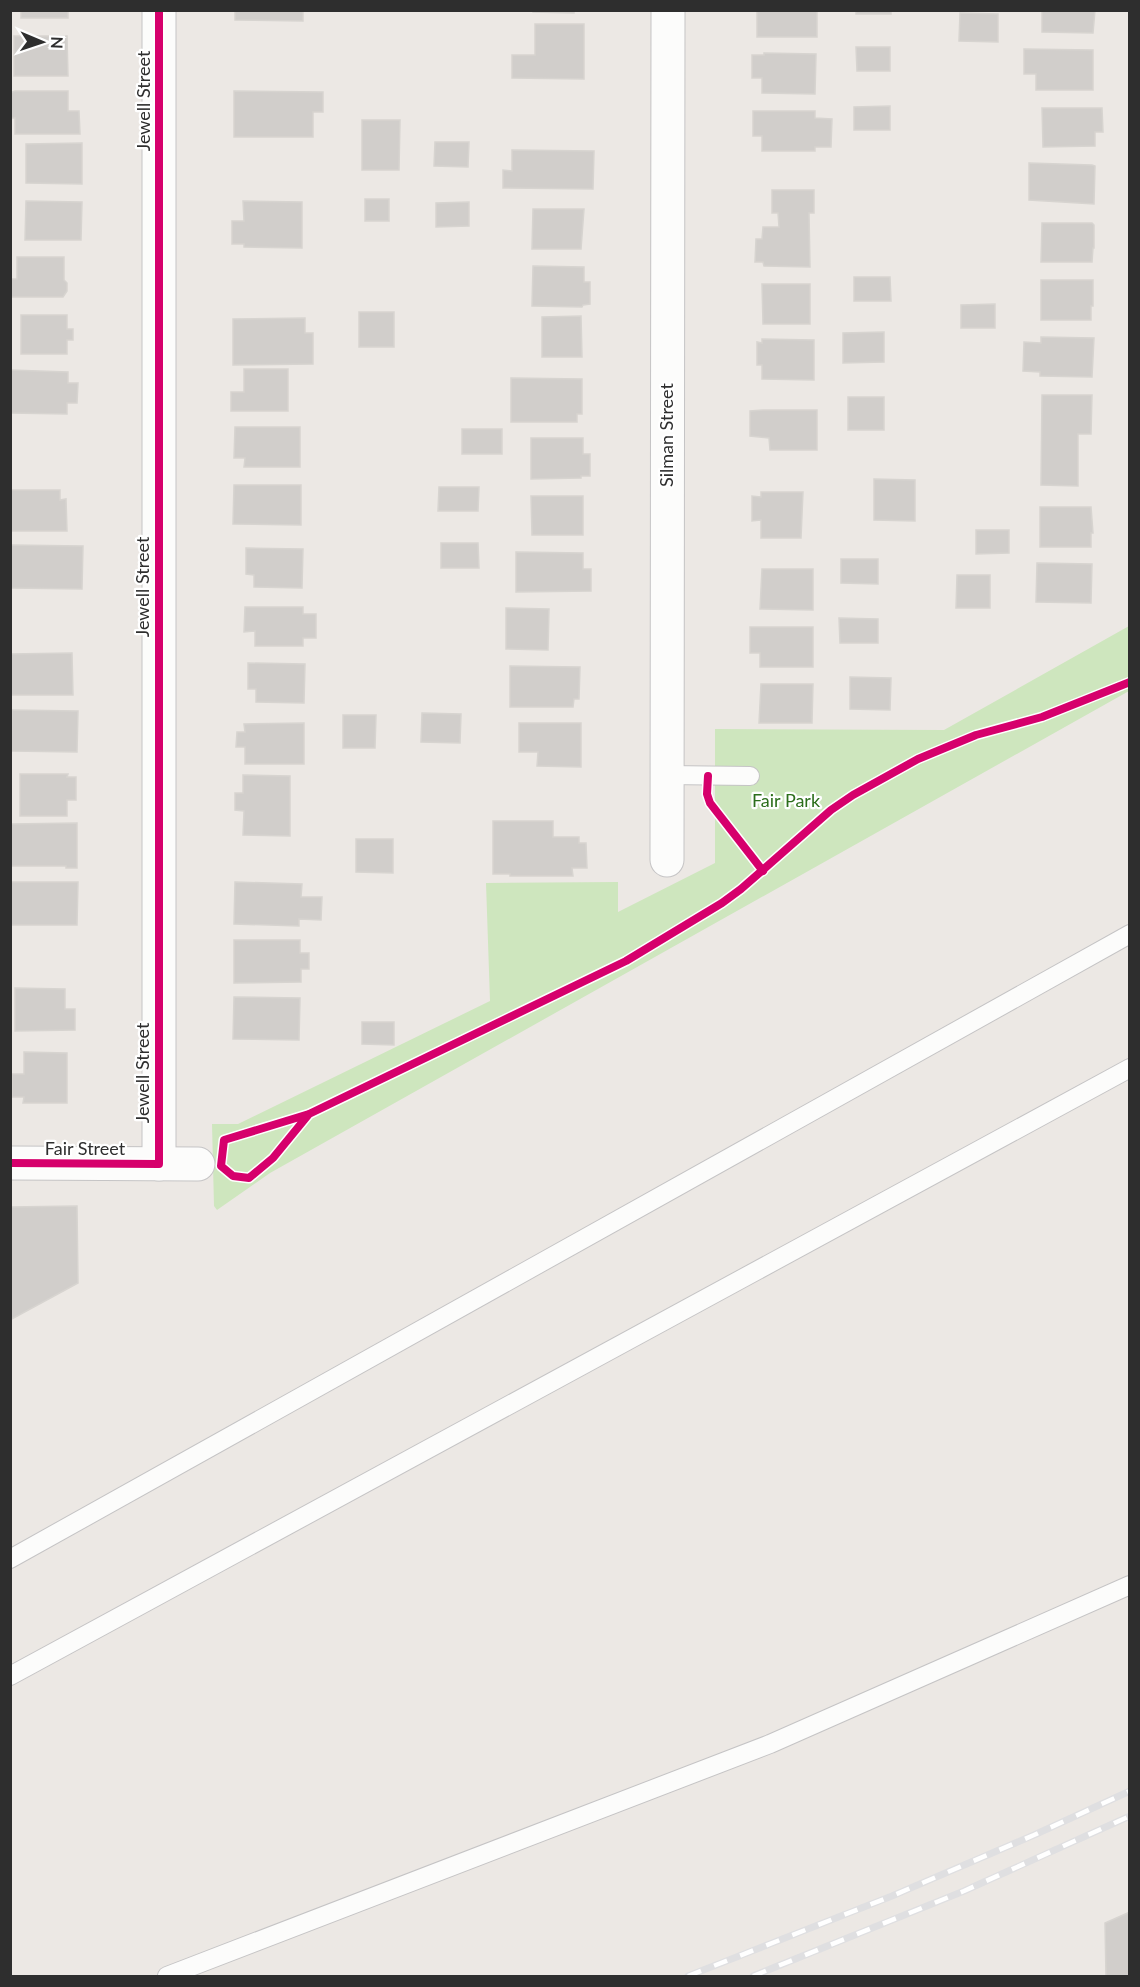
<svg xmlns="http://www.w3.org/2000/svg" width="1140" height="1987" viewBox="0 0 1140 1987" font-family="Lato,sans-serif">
<rect width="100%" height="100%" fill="#ece8e4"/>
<path fill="#cee6be" d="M1129,626v65l-859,482 -53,37 -3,-4 -2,-82h26l252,-123 -4,-118 132,-1v30l97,-49v-134l229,1z"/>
<g fill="#d1cecb" stroke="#d7d4d0" stroke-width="1.5">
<rect x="21" y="10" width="47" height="8"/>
<path d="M235,10h68v11l-68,-1z"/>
<path d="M533,10h41v3l-41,-1z"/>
<rect x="757" y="10" width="60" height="27"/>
<rect x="856" y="10" width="35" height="4"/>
<path d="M1042,10h53l-2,23 -51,-1z"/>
<path d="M960,13l38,1v28l-39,-1z"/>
<path d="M535,24h49v55l-72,-1v-23h23z"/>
<path d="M14,36h53l1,40h-54z"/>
<path d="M856,47h34v24h-33z"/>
<path d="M1024,49l69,1v40h-57v-16h-12z"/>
<path d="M764,53l52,1 -1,40 -53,-1v-15h-10v-23h12z"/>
<path d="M15,91h53v20h11l1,23h-65v-16h-5v-25z"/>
<path d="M234,91l89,1v20h-10v25h-79z"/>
<path d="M890,106v24h-36v-23z"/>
<path d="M1042,108h60l1,24h-8v14l-52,1z"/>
<path d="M753,111h62v7l17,1 -1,28h-16v4h-53v-15h-9z"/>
<path d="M362,120h38l-1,50h-37z"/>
<path d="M435,142h34l-1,25 -34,-1z"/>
<path d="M82,143v41l-56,-1v-39z"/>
<path d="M512,150l82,1 -1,38 -90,-1v-18l9,1z"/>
<path d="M1029,163l63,2 3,1 -1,38 -65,-4z"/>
<path d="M772,190h42v23h-5l1,54 -46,-1 -1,-4h-8l1,-23h6l1,-12h16l-1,-14h-6z"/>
<rect x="365" y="199" width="24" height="22"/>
<path d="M26,201l56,1 -1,38h-56z"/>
<path d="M243,201l59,1v46l-58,-1v-3h-12v-23h12z"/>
<path d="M469,202v24l-33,1v-24z"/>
<path d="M533,209h51l-3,40h-49z"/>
<path d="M1042,223h50l2,2v23h-1l-1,14h-51z"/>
<path d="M17,257h47v23l3,3v8l-4,6h-53v-18h7z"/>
<path d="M533,266l51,1v15h6v22l-7,1 -1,2 -50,-1z"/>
<path d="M854,277h36l1,24h-37z"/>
<path d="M1041,280h52v26h-2v14h-50z"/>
<path d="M762,284h48v40h-47z"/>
<path d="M995,304v24h-34v-23z"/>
<rect x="359" y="312" width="35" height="35"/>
<path d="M21,315h46v14h6v11h-6v14h-46z"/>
<path d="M581,316l1,41h-40v-40z"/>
<path d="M305,318v15h8v31l-80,1v-46z"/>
<path d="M884,332v30l-41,1v-30z"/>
<path d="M1041,337l53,1 -2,39 -52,-1v-4l-17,-1 1,-29 17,1z"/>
<path d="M762,339l52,1v40l-52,-1v-14h-5v-23l5,1z"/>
<path d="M244,369h44v42h-57v-19h13z"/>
<path d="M10,370l58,2v11h10l-1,20h-10v11l-57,-1z"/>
<path d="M511,378l71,1v35h-5v8h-66z"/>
<path d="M1042,395h50l-1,39h-13v52l-37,-1z"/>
<rect x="848" y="397" width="36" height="33"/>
<path d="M763,410h54v40h-47l-1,-12 -19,-2v-25z"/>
<path d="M235,427h65v40h-56l1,-9h-11z"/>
<rect x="462" y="429" width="40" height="25"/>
<path d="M531,438h52v16h7v22h-9v2l-50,1z"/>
<path d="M874,479l41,1v41l-41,-1z"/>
<path d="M234,485h67v40l-68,-1z"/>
<path d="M439,487h40l-1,24h-40z"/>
<path d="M10,490h50v10l6,-1 1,32h-57z"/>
<path d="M761,492h42l-2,46h-40v-18l-9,1v-25l9,1z"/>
<path d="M531,496h52v39h-51z"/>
<path d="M1040,507h51l2,26h-2v14h-51z"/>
<path d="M976,530h33v23l-33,1z"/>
<path d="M441,543h37l1,25h-38z"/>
<path d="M10,545l73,1 -1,43 -72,-1z"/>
<path d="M246,548l57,1 -1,39 -48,-1v-12l-8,-1z"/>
<path d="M516,552l67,1v16h8v22l-75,1z"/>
<path d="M841,559h37v25l-37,-1z"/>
<path d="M1037,563l55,1 -1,39 -55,-1z"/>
<path d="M762,569h51v41l-53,-1z"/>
<path d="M957,575h33v33h-34z"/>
<path d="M245,607h58v7h13v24h-13v8h-48v-15l-11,1z"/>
<path d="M506,608l43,1 -1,41 -42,-1z"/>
<path d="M839,618l39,1v24h-38z"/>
<path d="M750,627h63v40h-53v-14h-10z"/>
<path d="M72,653l1,42h-63v-41z"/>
<path d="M248,663l57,1 -1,39 -48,-1v-13h-8z"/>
<path d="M510,666l70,1 -1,32h-5l-1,8h-63z"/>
<path d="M850,677l41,1 -1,32 -40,-1z"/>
<path d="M761,684h52l-1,39h-53z"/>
<path d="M12,710l66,1 -1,41 -66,-1z"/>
<path d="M422,713l39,1 -1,29 -39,-1z"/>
<path d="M343,715h33l-1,33h-32z"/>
<path d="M304,723v41h-59v-17h-9l1,-15h8l-1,-8z"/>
<path d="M519,723h62v44l-44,-1 1,-14h-19z"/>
<path d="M20,774h48l-1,3h9v23h-9v16h-47z"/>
<path d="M243,775l47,1v60l-47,-1 1,-24 -9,-1v-17h8z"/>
<path d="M493,821h60v16h26v6h7l1,25h-15l1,8h-63v-2h-17z"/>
<path d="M77,823v45h-11v-2h-55v-42z"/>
<path d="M356,839h37v34l-37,-1z"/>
<path d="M10,882h68l-1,43h-66z"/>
<path d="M235,882l67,2 -1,13h21l-1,23 -22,-1v7l-65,-2z"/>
<path d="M234,940h66v13h9v16h-8v13l-67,1z"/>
<path d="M15,988l50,1v20h10v21l-60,1z"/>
<path d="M234,997l66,1 -1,42 -66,-1z"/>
<path d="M362,1022h32v23l-32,-1z"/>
<path d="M24,1052l43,1v50h-44l1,-6h-12v-23h12z"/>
<path d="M77,1206l1,77 -68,37v-113z"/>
<path d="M1130,1912v64h-24l-1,-53z"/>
</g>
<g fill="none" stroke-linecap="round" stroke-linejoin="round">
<defs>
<g id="service">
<path d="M667,775l83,1"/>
<path d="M10,1559l1120,-625"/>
<path d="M10,1676l1120,-608"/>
<path d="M167,1976l603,-232 360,-159"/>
</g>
<g id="minor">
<path d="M667,860l1,-850"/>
<path d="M10,1163l188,1"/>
<path d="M159,1164v-1154"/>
</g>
</defs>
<use href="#service" stroke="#c5c4c5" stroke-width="20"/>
<use href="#minor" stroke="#c5c4c5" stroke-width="35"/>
<use href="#service" stroke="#fcfcfb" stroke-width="18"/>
<use href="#minor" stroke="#fcfcfb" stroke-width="33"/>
<defs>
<g id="rail">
<path d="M688,1976l204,-80 142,-61 96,-44"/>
<path d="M753,1976l211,-85 166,-75"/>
</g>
</defs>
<use href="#rail" stroke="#dfdfe1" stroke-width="7"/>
<use href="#rail" stroke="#fff" stroke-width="4.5" stroke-dasharray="14" stroke-linecap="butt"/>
<defs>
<g id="cycleway">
<path d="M708,776l-1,18 3,9 53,68"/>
<path d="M309,1114l-36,44 -24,20 -16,-2 -12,-10 3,-26 85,-26 317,-153 96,-58 19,-14 90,-79 22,-15 65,-36 58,-24 66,-18 88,-35"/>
<path d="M10,1163l149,1v-1154"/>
</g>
</defs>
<use href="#cycleway" stroke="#fff" stroke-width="11"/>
<use href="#cycleway" stroke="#d6006c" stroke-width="8"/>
</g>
<g text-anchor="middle" stroke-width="4.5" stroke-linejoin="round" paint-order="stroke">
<g font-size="18" fill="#2e2e2e" stroke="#fff">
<text transform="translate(144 101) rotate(-90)" y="6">Jewell Street</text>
<text transform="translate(667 435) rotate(-90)" y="6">Silman Street</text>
<text transform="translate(143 587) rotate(-90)" y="6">Jewell Street</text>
<text transform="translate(143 1073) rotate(-90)" y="6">Jewell Street</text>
<text x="85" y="1155">Fair Street</text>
</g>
<g font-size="18" fill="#2c6e1b" stroke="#fff">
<text x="786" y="807">Fair Park</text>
</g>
</g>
<rect width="1140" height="1987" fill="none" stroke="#2e2e2e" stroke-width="24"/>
<g transform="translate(42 42) rotate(92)" stroke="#ffffff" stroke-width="4.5" paint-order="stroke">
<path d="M0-4.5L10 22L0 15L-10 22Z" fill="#2e2e2e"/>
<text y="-9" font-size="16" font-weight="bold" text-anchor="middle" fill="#2e2e2e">N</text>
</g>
</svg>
